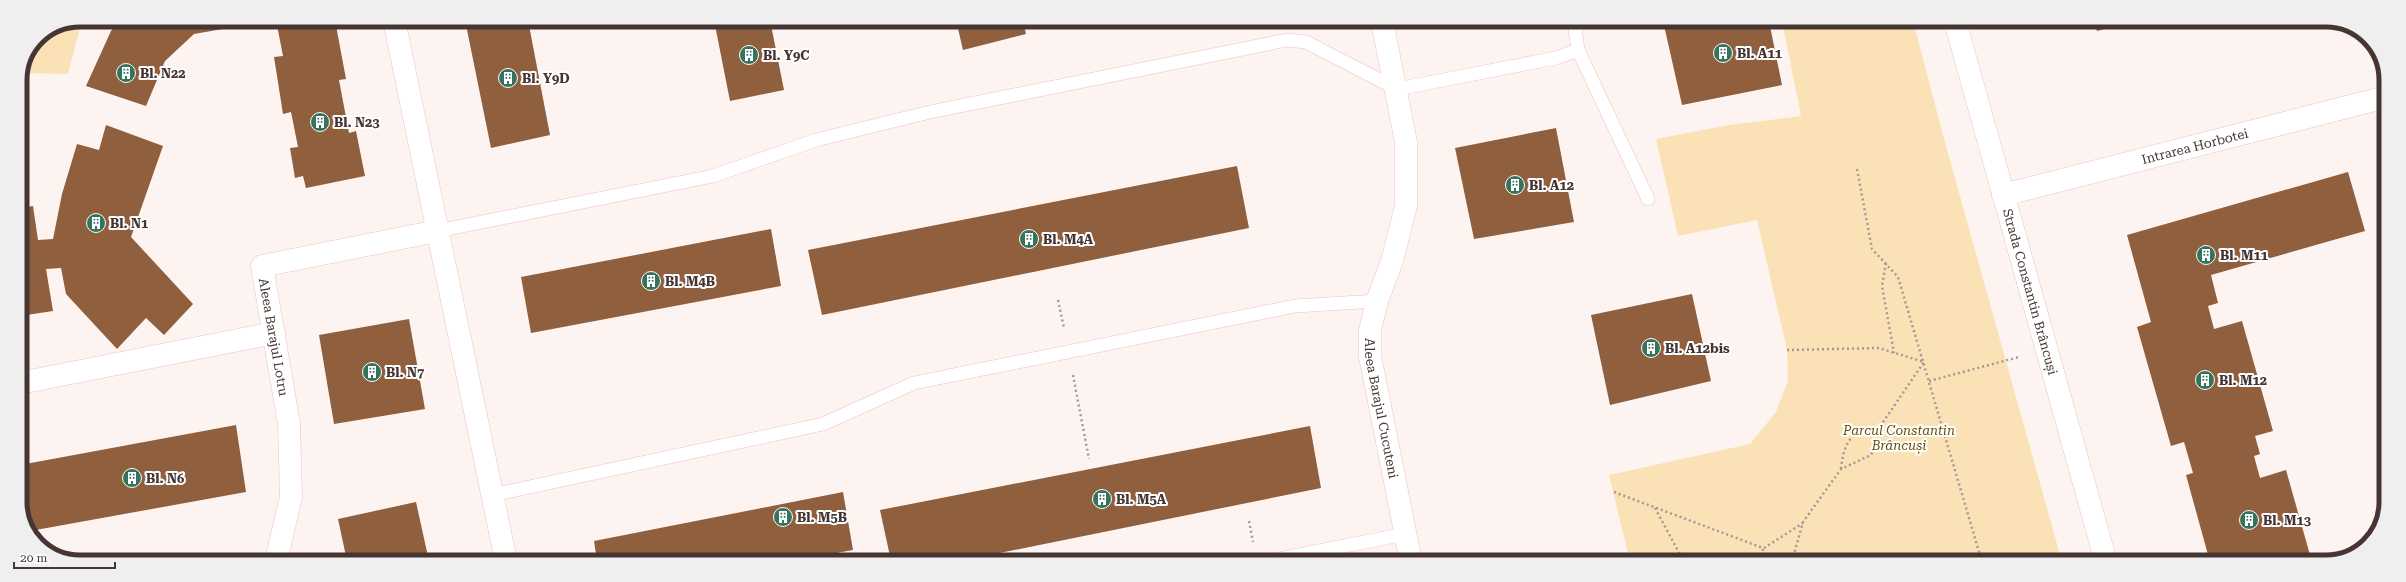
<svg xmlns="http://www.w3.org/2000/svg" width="2406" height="582" viewBox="0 0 2406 582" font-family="'Roboto Serif',serif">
<rect width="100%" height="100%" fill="#fdf4f2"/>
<g fill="#fae2b6">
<path d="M82,20l-14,54 -45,-1 15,-36z"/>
<path d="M1782,21h131l33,125 116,416h-432l-21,-87 141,-31 26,-32 12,-31 -1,-31 -30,-130 -79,16 -22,-97 73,-14 72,-9z"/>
</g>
<g fill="#8f5f3e">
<path d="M120,20h149v1l-75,13 -29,27 -19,45 -60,-20 25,-55z"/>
<path d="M276,20h59l11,59 -7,1 10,53 7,-2 9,45 -59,12 -3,-12 -8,2 -5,-30 8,-1 -7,-35 -8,2 -9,-57 9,-1z"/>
<path d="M465,20h63l22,115 -59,13z"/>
<path d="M714,20h56l14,70 -54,11z"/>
<path d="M956,20l67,1 3,13 -63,16z"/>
<path d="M1663,21h106l13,64 -100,20z"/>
<path d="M2094,21h37v1l-34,9z"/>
<path d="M106,125l57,21 -32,91 62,67 -29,31 -18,-17 -29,31 -51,-55 -5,-26 -15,1 7,42 -33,5v-108l13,-2 5,34 15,-1 9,-45 15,-50 22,6z"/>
<path d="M1556,128l18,94 -100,17 -19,-91z"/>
<path d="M1237,166l12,62 -427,87 -14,-65z"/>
<path d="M2348,172l17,59 -154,44 7,28 -10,3 6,23 28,-8 31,110 -18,5 5,18 -6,2 6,22 26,-8 26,92h-102l-24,-87 7,-2 -9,-31 -13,4 -34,-119 14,-5 -24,-87z"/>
<path d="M771,229l10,57 -250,47 -10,-56z"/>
<path d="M1692,294l19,87 -101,24 -19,-90z"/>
<path d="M409,319l16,90 -91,15 -15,-89z"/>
<path d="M236,425l10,67 -216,39 -10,-21v-45z"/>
<path d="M1310,426l11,62 -361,73h-69l-11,-51z"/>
<path d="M843,492l10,58 -60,11h-196l-3,-20z"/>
<path d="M416,502l13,59h-82l-9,-42z"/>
</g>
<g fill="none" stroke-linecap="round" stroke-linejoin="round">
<defs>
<g id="lane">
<path d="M1574,21l4,29"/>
<path d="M2381,98l5,18"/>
<path d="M437,231l276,-55 103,-36 114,-28 357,-72 19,2 91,47 159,-31 22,-8 70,149"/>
<path d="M492,495l331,-71 91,-41 381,-77 82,-5"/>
<path d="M1268,561l137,-27"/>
</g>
<g id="street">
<path d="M394,20l112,541"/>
<path id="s1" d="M1382,21l24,121v64l-14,55 -15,40 -7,29v26l41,206"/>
<path id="s2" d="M2003,195l383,-98"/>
<path d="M20,383l254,-50"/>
<path d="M276,561l15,-64 -2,-73 -27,-158 175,-35"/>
</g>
<g id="secondary">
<path id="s3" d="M1955,21l151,541"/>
</g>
</defs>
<use href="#lane" stroke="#edc3bd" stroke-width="14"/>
<use href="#street" stroke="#edc3bd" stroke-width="23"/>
<use href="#secondary" stroke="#edc3bd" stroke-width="23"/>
<g stroke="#a59896" stroke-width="2.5" stroke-dasharray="2 3" stroke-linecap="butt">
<path d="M1857,169l15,80 26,28 84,285"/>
<path d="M1886,263l-4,23 12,67"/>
<path d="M1058,300l6,28"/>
<path d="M1787,350l92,-2 45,14 -47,69 -2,16 -4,8 -30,14 -38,53 -9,32"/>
<path d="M1073,375l16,84"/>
<path d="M1929,381l90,-24"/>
<path d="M1841,469c2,-20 7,-36 28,-42l8,4"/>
<path d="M1614,492l149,56 -1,14"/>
<path d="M1655,508l29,54"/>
<path d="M1249,521l4,21"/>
<path d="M1764,548l39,-25"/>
<path d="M1784,562l10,-8 22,8"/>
</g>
<use href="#lane" stroke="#fff" stroke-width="13"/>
<use href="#street" stroke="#fff" stroke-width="22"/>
<use href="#secondary" stroke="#fff" stroke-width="22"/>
</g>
<defs>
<symbol id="building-disc" viewBox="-11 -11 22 22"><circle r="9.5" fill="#37725c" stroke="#fff"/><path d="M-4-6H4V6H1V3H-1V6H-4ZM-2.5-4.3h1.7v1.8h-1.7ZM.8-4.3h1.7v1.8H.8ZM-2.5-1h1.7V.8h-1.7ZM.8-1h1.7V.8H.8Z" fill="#fff"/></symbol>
</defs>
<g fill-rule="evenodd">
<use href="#building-disc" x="1712" y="42" width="22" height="22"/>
<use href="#building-disc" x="738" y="44" width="22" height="22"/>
<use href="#building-disc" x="115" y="62" width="22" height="22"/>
<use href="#building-disc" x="497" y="67" width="22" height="22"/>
<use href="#building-disc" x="309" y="111" width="22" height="22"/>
<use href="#building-disc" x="1504" y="174" width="22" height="22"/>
<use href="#building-disc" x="85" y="212" width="22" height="22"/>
<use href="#building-disc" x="1018" y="228" width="22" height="22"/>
<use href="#building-disc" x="2195" y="244" width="22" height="22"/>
<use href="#building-disc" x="640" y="270" width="22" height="22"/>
<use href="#building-disc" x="1640" y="337" width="22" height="22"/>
<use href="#building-disc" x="361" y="361" width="22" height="22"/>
<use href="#building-disc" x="2194" y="369" width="22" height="22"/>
<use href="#building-disc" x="121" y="467" width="22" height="22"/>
<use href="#building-disc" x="1091" y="488" width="22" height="22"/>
<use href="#building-disc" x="772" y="506" width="22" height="22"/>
<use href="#building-disc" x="2238" y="509" width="22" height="22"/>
</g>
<g text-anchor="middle" stroke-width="4" stroke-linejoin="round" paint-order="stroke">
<g font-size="13" font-weight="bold" fill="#463533" stroke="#fff" text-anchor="start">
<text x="1737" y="58">Bl. A11</text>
<text x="763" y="60">Bl. Y9C</text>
<text x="140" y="78">Bl. N22</text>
<text x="522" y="83">Bl. Y9D</text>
<text x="334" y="127">Bl. N23</text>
<text x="1529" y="190">Bl. A12</text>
<text x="110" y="228">Bl. N1</text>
<text x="1043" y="244">Bl. M4A</text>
<text x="2220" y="260">Bl. M11</text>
<text x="665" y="286">Bl. M4B</text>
<text x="1665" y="353">Bl. A12bis</text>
<text x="386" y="377">Bl. N7</text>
<text x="2219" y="385">Bl. M12</text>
<text x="146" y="483">Bl. N6</text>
<text x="1116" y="504">Bl. M5A</text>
<text x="797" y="522">Bl. M5B</text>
<text x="2263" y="525">Bl. M13</text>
</g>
<g font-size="13" fill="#463533" stroke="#fff">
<text dy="5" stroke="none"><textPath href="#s2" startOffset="198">Intrarea Horbotei</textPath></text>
<text dy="5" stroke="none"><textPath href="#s3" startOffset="281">Strada Constantin Brâncuși</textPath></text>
<text transform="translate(274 337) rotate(80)" y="5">Aleea Barajul Lotru</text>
<text dy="5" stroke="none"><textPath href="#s1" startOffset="396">Aleea Barajul Cucuteni</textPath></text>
</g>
<g font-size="13" font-style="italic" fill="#694d07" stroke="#fff">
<text x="1899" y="435">Parcul Constantin<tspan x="1899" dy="15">Brâncuși</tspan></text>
</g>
</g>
<path d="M0 0H2406V582H0ZM80 27H2326A53 53 0 0 1 2379 80V502A53 53 0 0 1 2326 555H80A53 53 0 0 1 27 502V80A53 53 0 0 1 80 27Z" fill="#f0efef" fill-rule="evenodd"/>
<path fill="none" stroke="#463533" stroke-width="5" d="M80 27H2326A53 53 0 0 1 2379 80V502A53 53 0 0 1 2326 555H80A53 53 0 0 1 27 502V80A53 53 0 0 1 80 27Z"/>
<path d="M14 562v6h101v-6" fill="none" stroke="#463533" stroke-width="2"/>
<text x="20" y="562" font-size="12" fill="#463533" stroke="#ffffff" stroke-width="3" paint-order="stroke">20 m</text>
</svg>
